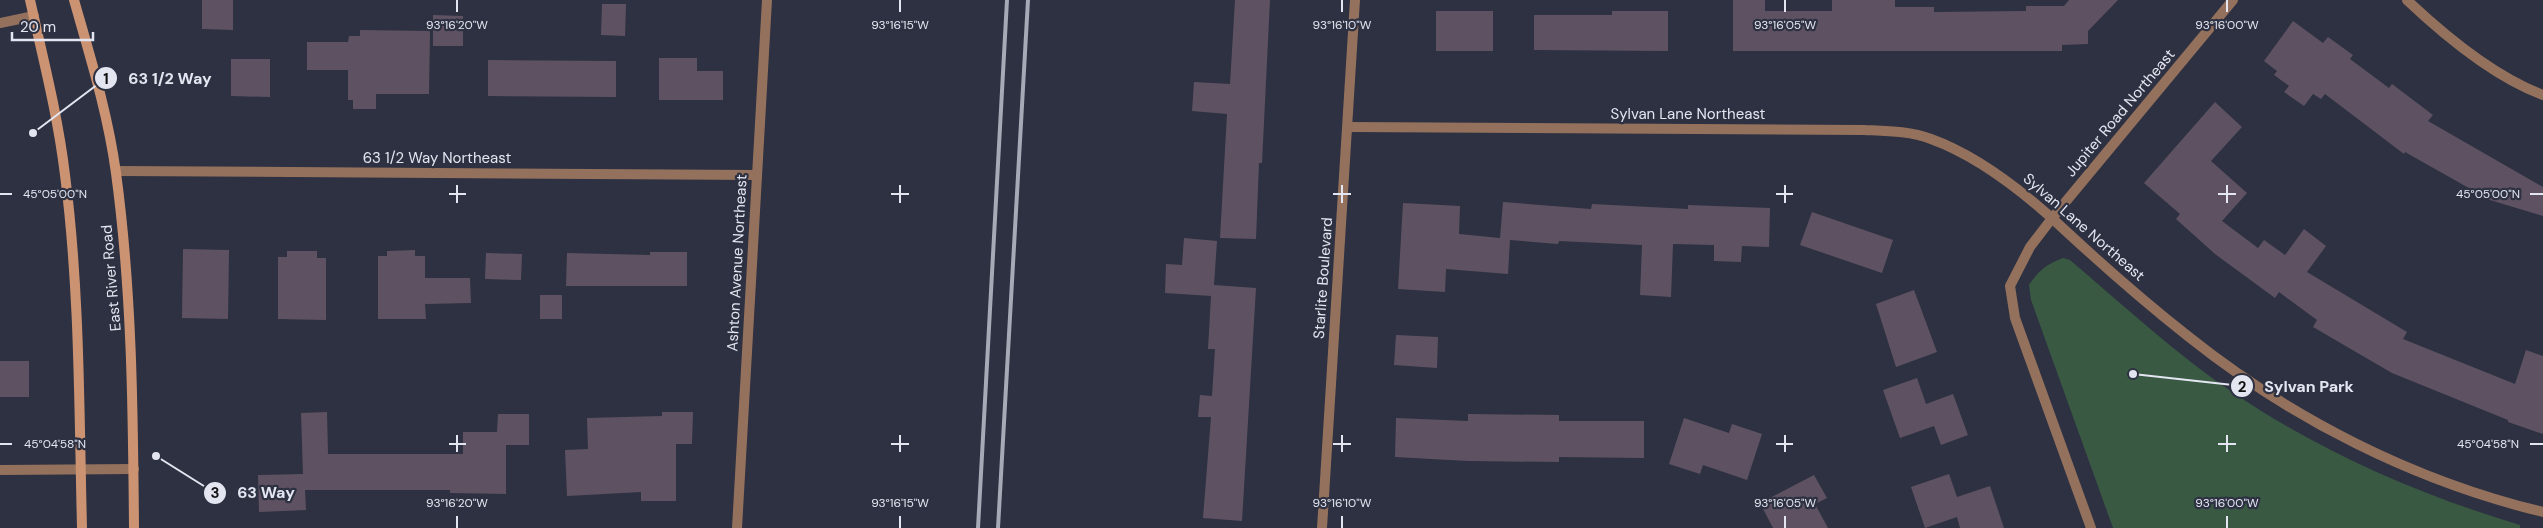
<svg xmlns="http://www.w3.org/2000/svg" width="2543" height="528" viewBox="0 0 2543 528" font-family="'DM Sans',sans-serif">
<rect width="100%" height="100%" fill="#2d3142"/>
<path fill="#395943" d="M2063,258l7,2c54,46 106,94 165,134 88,59 185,101 285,131v3h-407l-82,-228 -2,-15c9,-14 18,-21 34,-27z"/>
<g fill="#5e5262">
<path d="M202,0h31v30l-31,-1z"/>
<path d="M1235,0h35l-8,163h-3l-3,76 -36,-1 7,-124 -35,-3 2,-29 36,2z"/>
<path d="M1733,0h32v11h67v-11h63v7h39v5l92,-1v-5h38l5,-6h49l-30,31v13l-26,1v6h-329z"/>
<path d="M602,4h24l-1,32 -24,-1z"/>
<rect x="1436" y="11" width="57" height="40"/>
<path d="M1612,11h56v40l-134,-1v-35h78z"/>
<path d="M433,15l30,1v30h-30z"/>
<path d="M2293,21l30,22 5,-6 25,18 -3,4 39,29 3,-4 41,31 -5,6 115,66v29l-53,-16 -85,-48 -1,2 -79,-60 -4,5 -8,-5 -9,12 -20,-14 5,-6 -15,-11 3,-4 -13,-10z"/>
<path d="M360,30l70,1 -1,63h-53v15h-23v-9h-5v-30h-41v-28h41l1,-6h11z"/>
<path d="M659,58h38v13h26v29h-64z"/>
<path d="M231,59h39v38l-39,-1z"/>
<path d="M488,60l128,1v36l-128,-1z"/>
<path d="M2215,102l27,25 -31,34 36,32 -25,28 36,27 6,-8 21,15 19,-26 22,17 -19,26 100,60 -4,7 112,45 11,-34 17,6v78l-35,-12v-2l-116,-47 -79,-46 4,-7 -38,-28 -4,6 -60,-44 -39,-35 4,-5 -36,-31z"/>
<path d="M1503,202l88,7 1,-5 96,5v-4l82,3 -1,39 -27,-1 -1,16 -27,-1v-16l-41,-1 -2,53 -31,-2 2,-50 -83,-4 -1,3 -48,-4 -2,34 -62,-5 -1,23 -47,-3 5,-86 57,3 -1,28 41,4z"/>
<path d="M1812,212l81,28 -11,33 -82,-28z"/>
<path d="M1184,238l33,3 -3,44 42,3 -14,233 -39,-3 8,-101h-13l2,-22 12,1 3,-47h-7l3,-53 -46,-3 1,-29 16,1z"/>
<path d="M183,249l46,1 -1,69 -46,-1z"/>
<path d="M415,250v6h10v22h45l1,25 -46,1 1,15h-48v-63h9v-5z"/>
<path d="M287,251h30v7h9v62l-48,-1v-62h9z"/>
<path d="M650,252h37v34h-121l1,-33 83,2z"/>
<path d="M486,253l36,1 -1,26 -36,-1z"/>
<path d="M1914,290l23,62 -41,15 -20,-63z"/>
<rect x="540" y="295" width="22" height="24"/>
<path d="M1396,335l42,2 -1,31 -43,-3z"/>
<rect x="0" y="361" width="29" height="36"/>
<path d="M1917,378l9,26 27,-10 15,41 -27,10 -7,-19 -34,12 -17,-48z"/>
<path d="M327,412l1,42h135v-22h34l1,-18h31v31h-23v49l-56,-1v-3h-145l1,20 -47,2 -1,-37 45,-1 -2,-61z"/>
<path d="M662,412h31l-1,32h-16v57h-35v-9l-74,4 -2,-46 23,-1 -1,-31 75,-2z"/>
<path d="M1468,414l91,1v6h85v37l-85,-1v5l-91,-1 -73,-4 1,-39 72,3z"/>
<path d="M1684,418l45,15 3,-9 30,10 -15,46 -44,-15 -3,9 -31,-10z"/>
<path d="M1949,474l8,23 33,-11 14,42h-44l-3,-11 -32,11 -14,-41z"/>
<path d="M1814,475l13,23 -12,6 13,24h-55l-13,-25z"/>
</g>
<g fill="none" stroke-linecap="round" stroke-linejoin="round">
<g stroke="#94715c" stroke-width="10">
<path d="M2407,0c37,35 88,77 136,95"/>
<path d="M0,23l34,-7"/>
<path d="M1348,127l516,3c23,1 46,1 67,9 50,18 99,58 137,94 39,36 79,71 121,104 103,82 225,144 354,175"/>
<path d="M116,171l641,4"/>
<path d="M0,470l134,-1"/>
<path d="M737,528l30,-528"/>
<path d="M1322,528l33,-528"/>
<path d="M2091,528l-76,-210 -5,-32 20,-39 23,-30 180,-217"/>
</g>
<g stroke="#cc9372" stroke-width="10">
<path d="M30,0c13,58 28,116 35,175 15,117 14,235 17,353"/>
<path d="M74,0c16,56 34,114 42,173 16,118 17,236 18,355"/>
</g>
<g stroke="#a6a9b6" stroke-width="4">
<path d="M978,528l29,-528"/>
<path d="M998,528l30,-528"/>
</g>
</g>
<path fill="none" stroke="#e3e6f1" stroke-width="2" d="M457,0v12M900,0v12M1342,0v12M1785,0v12M2227,0v12M457,185v18M900,185v18M1342,185v18M1785,185v18M2227,185v18M0,194h12M449,194h17M891,194h18M1333,194h18M1776,194h17M2218,194h18M2530,194h13M457,435v17M900,435v17M1342,435v17M1785,435v17M2227,435v17M0,444h12M449,444h17M891,444h18M1333,444h18M1776,444h17M2218,444h18M2530,444h13M457,516v12M900,516v12M1342,516v12M1785,516v12M2227,516v12"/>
<g text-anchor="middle" stroke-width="4.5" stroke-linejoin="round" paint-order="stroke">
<g font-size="15" fill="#e3e6f1" stroke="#2d3142">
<text transform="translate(2120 113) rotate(-50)" y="5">Jupiter Road Northeast</text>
<text x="1688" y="119">Sylvan Lane Northeast</text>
<text x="437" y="163">63 1/2 Way Northeast</text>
<text transform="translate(2084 227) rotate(41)" y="5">Sylvan Lane Northeast</text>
<text transform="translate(737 263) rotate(-87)" y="5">Ashton Avenue Northeast</text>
<text transform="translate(111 278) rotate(-95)" y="5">East River Road</text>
<text transform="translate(1323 278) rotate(-86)" y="5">Starlite Boulevard</text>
</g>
</g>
<g font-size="12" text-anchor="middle" fill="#e3e6f1" stroke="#2d3142" stroke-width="4.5" stroke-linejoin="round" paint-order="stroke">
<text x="457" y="29">93°16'20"W</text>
<text x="900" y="29">93°16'15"W</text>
<text x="1342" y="29">93°16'10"W</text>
<text x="1785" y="29">93°16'05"W</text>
<text x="2227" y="29">93°16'00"W</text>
<text x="55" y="198">45°05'00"N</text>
<text x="2488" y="198">45°05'00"N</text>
<text x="55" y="448">45°04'58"N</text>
<text x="2488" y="448">45°04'58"N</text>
<text x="457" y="507">93°16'20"W</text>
<text x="900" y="507">93°16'15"W</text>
<text x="1342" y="507">93°16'10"W</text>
<text x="1785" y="507">93°16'05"W</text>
<text x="2227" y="507">93°16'00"W</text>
</g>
<path fill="none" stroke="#e3e6f1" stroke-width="2" d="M33 133L106 78M2133 374L2242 386M156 456L215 493"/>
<g fill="#e3e6f1" stroke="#2d3142" stroke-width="2">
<circle cx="33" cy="133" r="5"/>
<circle cx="2133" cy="374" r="5"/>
<circle cx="156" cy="456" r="5"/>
<circle cx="106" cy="78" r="12"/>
<circle cx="2242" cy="386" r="12"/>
<circle cx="215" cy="493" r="12"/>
</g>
<g font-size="15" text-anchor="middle" font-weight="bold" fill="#111">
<text x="106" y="84">1</text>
<text x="2242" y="392">2</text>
<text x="215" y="498">3</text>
</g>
<g font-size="16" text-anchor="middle" font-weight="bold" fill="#e3e6f1" stroke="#2d3142" stroke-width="4.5" stroke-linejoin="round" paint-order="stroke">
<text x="170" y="84">63 1/2 Way</text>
<text x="2309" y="392">Sylvan Park</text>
<text x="266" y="498">63 Way</text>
</g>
<path d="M12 32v8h81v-8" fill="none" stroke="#e3e6f1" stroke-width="2.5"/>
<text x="20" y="32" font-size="15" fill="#e3e6f1" stroke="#2d3142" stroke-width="4" paint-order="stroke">20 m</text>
</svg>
